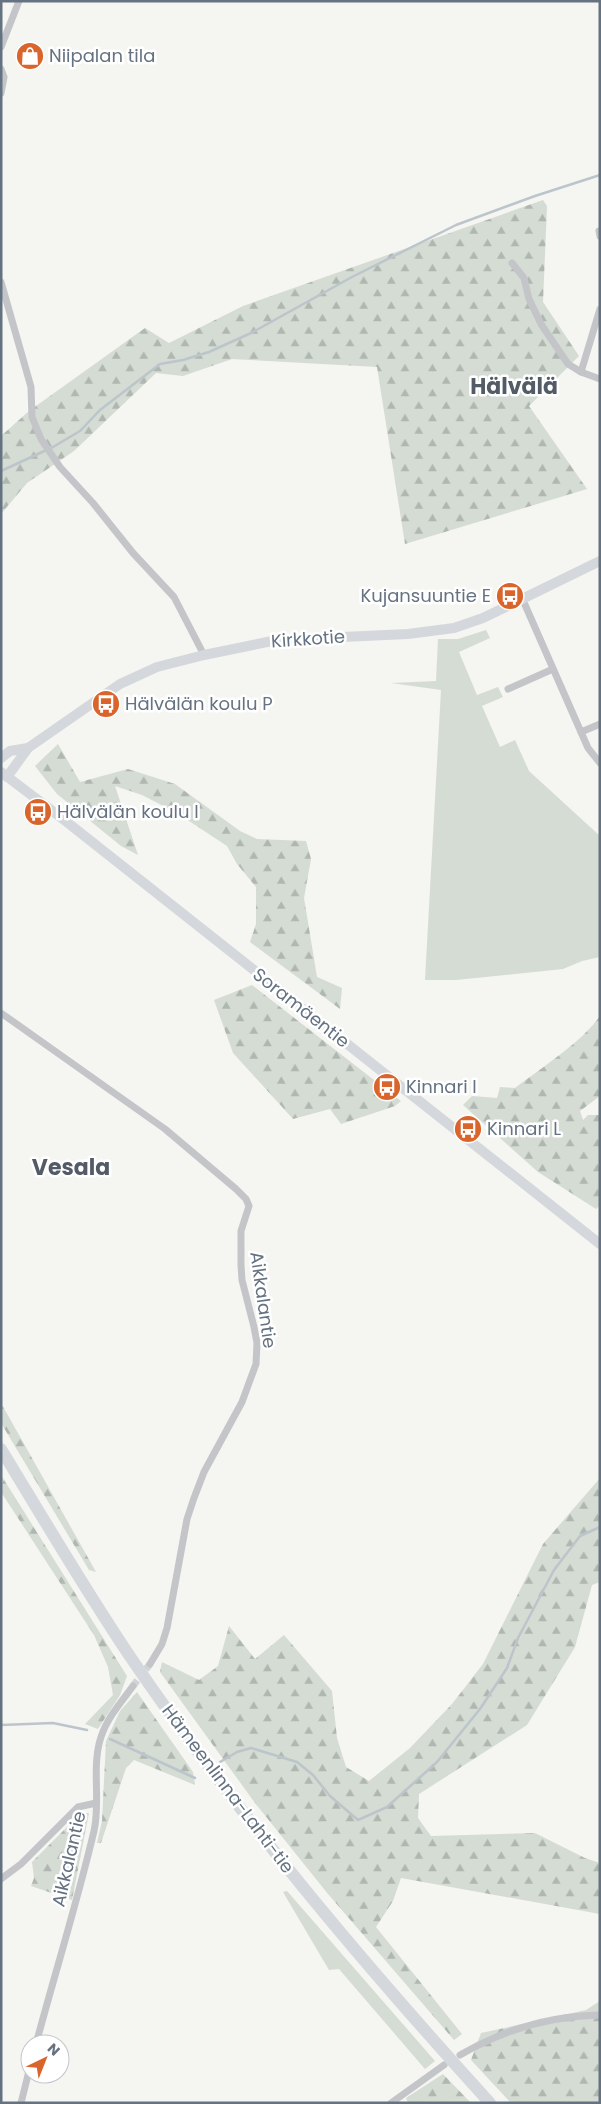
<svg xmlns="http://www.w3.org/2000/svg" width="601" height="2104" viewBox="0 0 601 2104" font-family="Poppins,sans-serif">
<defs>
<pattern id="forest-firs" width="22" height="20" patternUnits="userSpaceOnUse" patternTransform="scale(1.25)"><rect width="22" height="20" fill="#d5dcd3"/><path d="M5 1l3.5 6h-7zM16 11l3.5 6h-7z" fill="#b0b7b1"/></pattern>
</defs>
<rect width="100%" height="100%" fill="#f5f5f1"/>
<g fill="#d5dcd3">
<path d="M486,630l4,8 -31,14 18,43 21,-8 5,10 -21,9 18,41 15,-7 14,31 71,65v121l-18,4 -19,8 -107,11h-31l16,-290 -50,-7 45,-2 2,-42h20z"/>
<path d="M287,1891l148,170 -10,8 -86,-100 -10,1 -46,-78z"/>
</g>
<g fill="url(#forest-firs)">
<path d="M543,200l4,6 -4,96 36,54 -50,50 58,83 -182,55 -28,-177 -145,-8 -49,17 -27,-3 -82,78 -47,32 -26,31v-78l28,-25 116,-83 24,15 74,-37z"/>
<path d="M58,744l22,38 48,-13 47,15 65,47 17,8 49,2 5,18 -7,39 13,79 25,11 -2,21 -90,-67 6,-18v-37l-19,-23 -10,-18 -50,-33 -35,-18 -27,-9 23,69 -17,-9 -64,-52 -22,-28z"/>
<path d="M252,985l149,116 -6,5 -54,18 -11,-15 -37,10 -60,-66 -19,-53z"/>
<path d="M600,1016v80l-20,15 3,9 5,-5h12v90l-4,4 -58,-37 -75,-67 9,-9 25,2 3,-11 15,1c26,-20 67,-46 85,-72z"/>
<path d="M1,1403l95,169 -7,-2 -88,-147z"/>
<path d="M1,1475l126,201 -7,19 -22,34 -13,-5 28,-29 -5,-28 -14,-32 -93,-143z"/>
<path d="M600,1478v104l-8,3 -17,62 -48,78 -108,69 -1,24 13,18 104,-3 50,25 15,5v51l-199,-36 -8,23 -17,26 86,107 -8,6 -126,-146 -73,-91 -95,-131 2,-10 37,18 19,-14 11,-40 26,33 29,-24 48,56 5,47 9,29 23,14 41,-33 42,-44 31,-40 60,-120z"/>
<path d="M137,1692l56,80 2,13 -61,-25 -8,8 -25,75h-4l5,-22 4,-80 14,-30z"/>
<path d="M81,1813h8l-17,87 -41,-14 3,-8 -2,-16z"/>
<path d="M600,2001v102h-89l-40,-43 10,-27 105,-23z"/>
<path d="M443,2074l28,29h-63l-2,-5z"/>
</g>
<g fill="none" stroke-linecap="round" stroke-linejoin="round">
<g stroke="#bcc5cb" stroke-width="2.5">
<path d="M1,471l52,-24 27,-16 20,-21 60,-46 23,-4 26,-8 42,-19 101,-56 104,-52 79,-29 65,-21"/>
<path d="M1,1725l52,-2 34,7"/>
<path d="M110,1739l85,39"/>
<path d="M220,1762l17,-10 14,-4 46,14 16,13 17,21 28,24 29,-13 50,-45 43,-53 27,-41 11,-30 36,-68 26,-34 20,-9"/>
</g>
<path stroke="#d1d4d5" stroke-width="7" stroke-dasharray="7 3.5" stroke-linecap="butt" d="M133,1686l17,-22"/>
<g stroke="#c3c5c9" stroke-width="7">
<path d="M1,47l18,-46"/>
<path d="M1,69l3,8 -3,16"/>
<path d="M599,231l1,5"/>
<path d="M512,263l12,15 5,21 12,25 27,40 13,8 19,7"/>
<path d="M1,282l30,105 1,30 9,22 19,28 33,36 40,50 41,44 30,58"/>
<path d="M581,372l19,-63"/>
<path d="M522,598l66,150 12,15"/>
<path d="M508,689l45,-20"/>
<path d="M581,732l19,-8"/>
<path d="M1,1013l164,116 71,60 10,10 3,7 -8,25v34l1,15 12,47 3,16 -1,21 -14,38 -38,70 -10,26 -7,21 -20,109 -5,16 -12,20"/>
<path d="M1,1879l20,-15 57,-57 18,-4"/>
<path d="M36,2044c19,-71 41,-141 58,-213 7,-31 -3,-64 7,-94 6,-19 21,-36 32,-51"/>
<path d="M460,2055c43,-25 90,-39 140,-40"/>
<path d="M21,2103l9,-36"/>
<path d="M391,2103l53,-38"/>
</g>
<g stroke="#d4d8dc" stroke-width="10">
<path d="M1,758l9,-7 18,-3"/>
<path d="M1,772l62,47 537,425"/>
<path d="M7,777l21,-29 92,-64 37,-17 47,-12 73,-15 131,-6 46,-6 29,-10 117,-57"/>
</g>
<path stroke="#d4d8dc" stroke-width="12" d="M1,1449c42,69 83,139 128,206 108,159 232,306 361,448"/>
</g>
<defs>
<symbol id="shop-disc" viewBox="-11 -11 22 22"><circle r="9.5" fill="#da652c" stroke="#fff"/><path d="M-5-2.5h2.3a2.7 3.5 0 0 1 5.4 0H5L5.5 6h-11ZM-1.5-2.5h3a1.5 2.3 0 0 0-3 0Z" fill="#fff"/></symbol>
<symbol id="bus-disc" viewBox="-11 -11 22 22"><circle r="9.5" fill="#da652c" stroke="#fff"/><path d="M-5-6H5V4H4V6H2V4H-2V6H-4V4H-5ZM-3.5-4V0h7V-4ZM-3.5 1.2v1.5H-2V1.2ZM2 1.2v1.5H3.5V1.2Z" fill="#fff"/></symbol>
</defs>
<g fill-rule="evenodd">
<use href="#shop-disc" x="14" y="40" width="32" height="32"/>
<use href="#bus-disc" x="494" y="580" width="32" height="32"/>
<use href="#bus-disc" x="90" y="688" width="32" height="32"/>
<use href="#bus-disc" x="22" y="796" width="32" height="32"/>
<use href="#bus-disc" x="371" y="1071" width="32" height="32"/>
<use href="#bus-disc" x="452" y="1113" width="32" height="32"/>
</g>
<g text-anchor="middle" stroke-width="5" stroke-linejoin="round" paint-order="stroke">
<g font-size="18" fill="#657281" stroke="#fff" text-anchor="start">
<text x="49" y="62">Niipalan tila</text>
<text x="491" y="602" text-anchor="end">Kujansuuntie E</text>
<text x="125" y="710">Hälvälän koulu P</text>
<text x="57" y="818">Hälvälän koulu I</text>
<text x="406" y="1093">Kinnari I</text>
<text x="487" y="1135">Kinnari L</text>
</g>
<g font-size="18" fill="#657281" stroke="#fff">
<text transform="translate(308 639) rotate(-4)" y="6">Kirkkotie</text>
<text transform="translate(301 1008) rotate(38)" y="6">Soramäentie</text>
<text transform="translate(263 1300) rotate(82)" y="6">Aikkalantie</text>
<text transform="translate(228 1789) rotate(53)" y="6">Hämeenlinna-Lahti-tie</text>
<text transform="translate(69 1859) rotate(-77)" y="6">Aikkalantie</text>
</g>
<g font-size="22" font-weight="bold" fill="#535c66" stroke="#fff">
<text x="514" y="394">Hälvälä</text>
<text x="71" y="1175">Vesala</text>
</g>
</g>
<rect width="601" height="2104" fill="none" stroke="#657281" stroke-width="5"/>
<g transform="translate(45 2059) rotate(43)"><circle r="24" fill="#ffffff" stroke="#c1c7cd"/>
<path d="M0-4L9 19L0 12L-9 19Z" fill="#da652c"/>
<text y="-8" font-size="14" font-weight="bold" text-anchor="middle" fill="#657281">N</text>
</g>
</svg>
